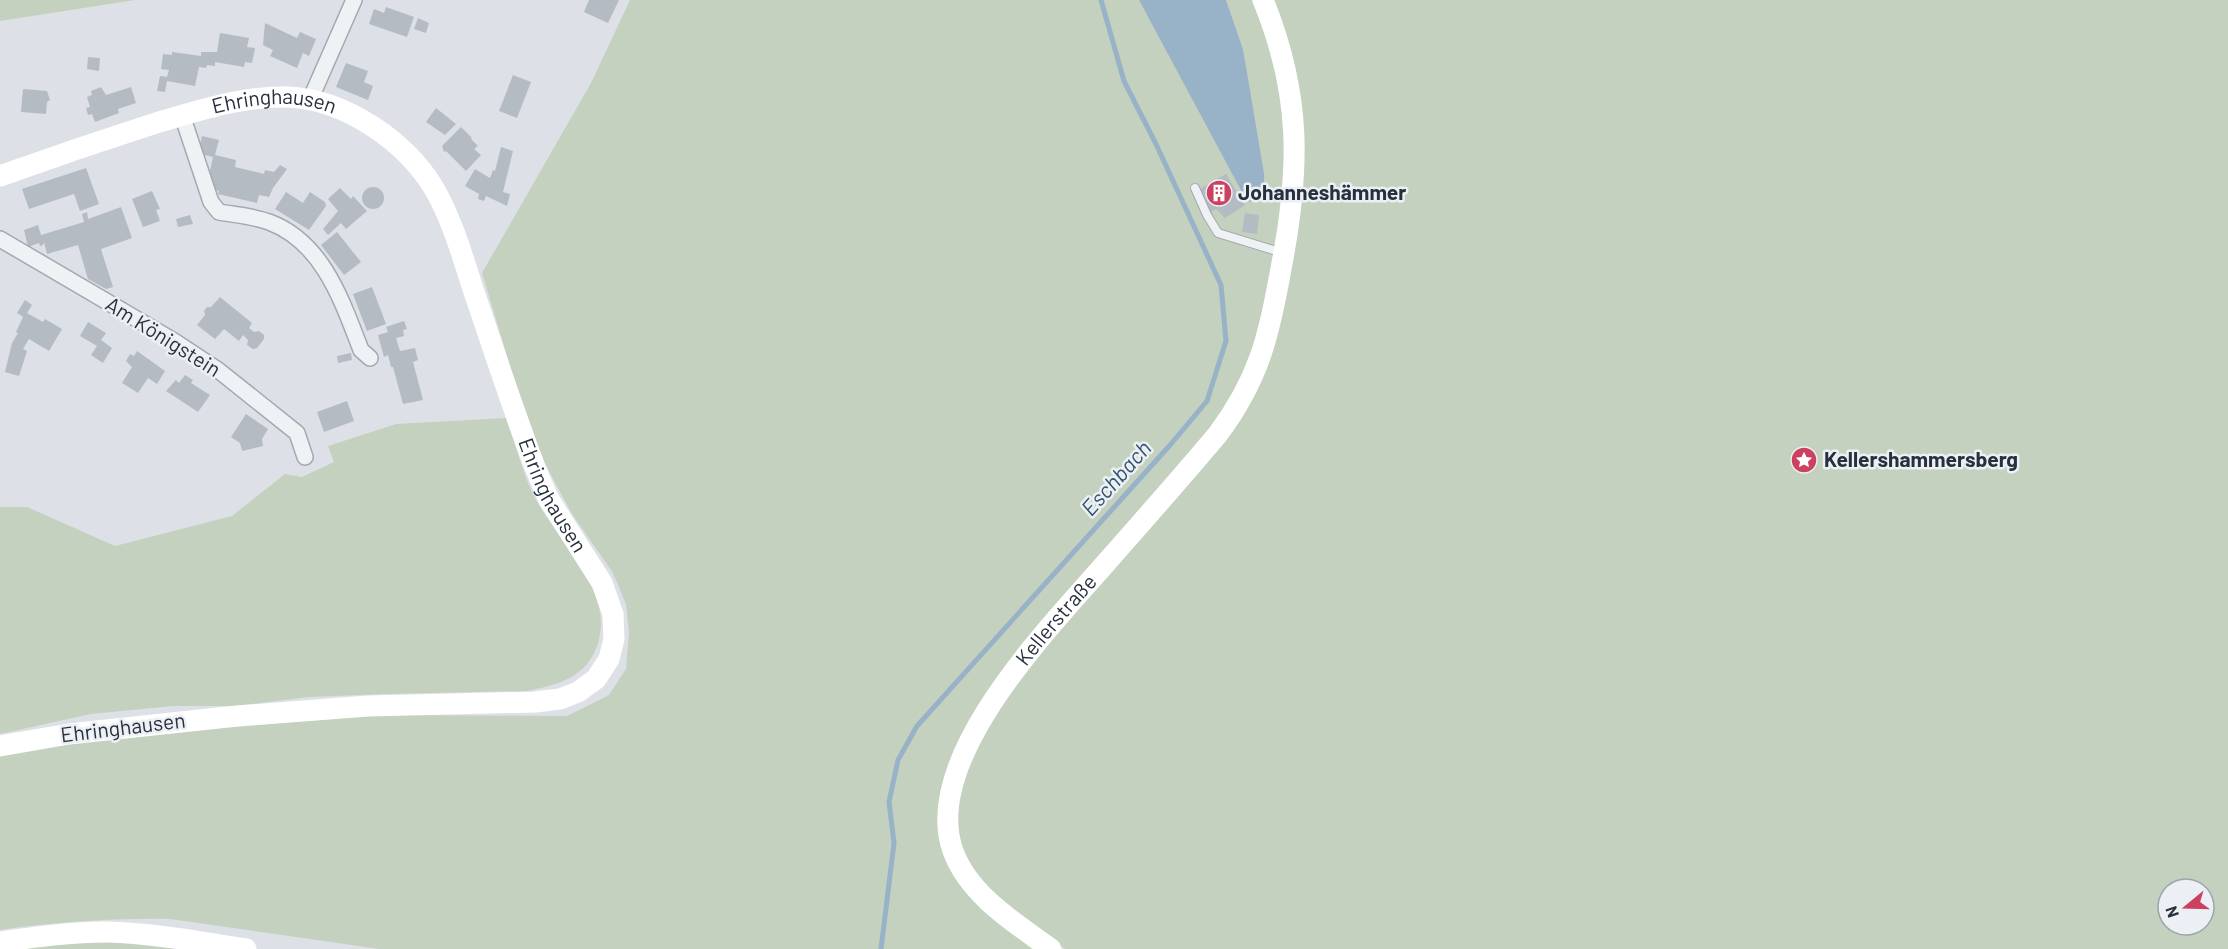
<svg xmlns="http://www.w3.org/2000/svg" width="2228" height="949" viewBox="0 0 2228 949" font-family="Barlow,sans-serif">
<rect width="100%" height="100%" fill="#dde1e7"/>
<g fill="#c4d1be" fill-rule="evenodd">
<path d="M0,0h135l-135,21z"/>
<path d="M630,0h509l22,38 90,67 -8,-56 -17,-49h26l12,29 15,55 7,52 -6,80 -24,128 -11,28 -29,49 -229,271c-20,32 -40,64 -45,102 -2,17 1,38 2,56l94,99h-659l-209,-30c-57,-1 -114,3 -170,11v-175l23,-5 113,-15 245,-20 186,1 42,-21 17,-26 3,-36 -3,-29 -13,-31 -41,-59 -29,-54 -30,-84 -31,-103 109,-190z"/>
<path d="M1271,0h957v949h-1163l-38,-26 -49,-44 -18,-30 -3,-42 8,-33 16,-38 61,-87 195,-227 62,-210zM2168,889h36v36h-36z"/>
<path d="M506,418c9,25 16,51 26,74 22,47 83,96 66,151 -10,34 -40,42 -71,48l-140,3 -78,3 -73,9h-63l-82,8 -91,20v-227h27l88,39 117,-30 53,-42 17,3 32,-15 -6,-16 68,-22z"/>
<path d="M112,942l67,7h-159l42,-5z"/>
</g>
<path fill="#98b2c7" d="M1139,0h87l17,49 21,125v15l-4,9 -11,4 -7,-10z"/>
<g fill="none" stroke-linecap="round" stroke-linejoin="round">
<path stroke="#98b2c7" stroke-width="5" d="M881,949l13,-106 -5,-41 9,-42 19,-34 254,-282 36,-43 19,-60 -5,-56 -65,-141 -32,-63 -23,-81"/>
</g>
<g fill="#b4bbc3">
<path d="M589,0h30l-11,23 -24,-11z"/>
<path d="M386,7l28,10 -7,20 -38,-13 5,-15 10,4z"/>
<path d="M418,18l11,5 -3,10 -12,-4z"/>
<path d="M265,23l32,15 3,-6 16,7 -7,17 -6,-3 -6,15 -27,-12 3,-6 -10,-5z"/>
<path d="M220,33l29,5 -2,9 8,1 -3,15 -7,-1 -1,5 -29,-5v4l-8,-1 -1,3 -7,-1 -4,19 -28,-5 -2,11 -8,-1 3,-15 7,1 2,-7 -8,-1 2,-15 9,1v-3l29,4v-4h16z"/>
<path d="M88,57l12,1 -1,13 -12,-2z"/>
<path d="M346,63l22,8 -4,11 9,4 -5,14 -32,-13z"/>
<path d="M513,75l18,7 -14,36 -18,-7z"/>
<path d="M101,87l5,8 25,-8 5,16 -18,6 1,4 -24,9 -3,-8 -4,1 -2,-7 4,-1 -3,-10 5,-2 -1,-4z"/>
<path d="M23,89l24,2 3,9 -3,2 -1,12 -25,-2z"/>
<path d="M436,108l20,16 -11,11 -19,-13z"/>
<path d="M461,127l11,11 -1,1 7,7 -4,3 7,6 -15,16 -20,-20 -2,1 -2,-6z"/>
<path d="M202,136l17,4 -4,15 21,5 -1,7 29,7 1,-4 9,2 6,-7 7,4 -14,19 -4,9 -10,-2 -2,8 -39,-9 1,-3 -3,-1 -6,-19 3,-14 -9,-2 -4,-10z"/>
<path d="M501,147l12,4 -10,41 7,2 -3,12 -21,-10 -2,5 -6,-2 1,-5 -14,-8 10,-17 15,9 3,-8 2,1z"/>
<path d="M86,168l13,36 -19,7 -6,-17 -45,15 -7,-20z"/>
<path d="M1226,174l19,31 -20,13 -9,-9 -5,3 -13,-22z"/>
<circle cx="373" cy="198" r="11"/>
<path d="M340,188l11,11 2,-3 14,15 -21,18 -5,-6 -13,12 -5,-6 15,-18 -10,-12z"/>
<path d="M152,191l8,18 -4,1 4,11 -17,6 -11,-28z"/>
<path d="M286,192l17,11 7,-11 15,10 1,4 -17,24 -34,-21z"/>
<path d="M121,207l11,31 -31,11 12,38 -7,2 -18,-10 -10,-34 -31,9 -3,-12 -1,3 -3,1 -1,-3 -11,4 -4,-17 14,-5 3,10 43,-13 -2,-8 5,-2 1,7z"/>
<path d="M1245,213l14,2 -2,19 -15,-2z"/>
<path d="M190,215l3,9 -15,3 -2,-8z"/>
<path d="M337,232l24,30 -17,13 -23,-30z"/>
<path d="M372,287l14,37 -19,7 -14,-37z"/>
<path d="M220,297l32,26 -3,5 5,4 5,-1 5,4v4l-7,9 -4,1 -6,-4 1,-5 -5,-5 -4,6 -15,-12 -9,10 -18,-14 8,-10 -1,-4 3,-4h4z"/>
<path d="M25,300l7,5 -5,8 16,9 2,-3 17,10 -13,22 -20,-12 -6,10 4,2 -8,25 -14,-4 7,-29 6,-10 -2,-1 7,-15 -6,-4z"/>
<path d="M404,321l3,8 -4,1 1,6 -8,2 4,13 15,-3 3,12 -5,2 10,38 -20,4 -10,-37h-2l-3,-12 -4,2 -6,-22 10,-3 -2,-5z"/>
<path d="M88,322l18,11 -5,7 11,8 -9,15 -12,-8 6,-9 -17,-10z"/>
<path d="M137,351l28,20 -8,13 -9,-6 -10,15 -16,-10 10,-16 -6,-6 4,-7 4,2z"/>
<path d="M351,353l1,7 -14,3 -1,-7z"/>
<path d="M185,375l8,5 -2,3 19,12 -12,17 -32,-21 10,-11 3,3z"/>
<path d="M347,401l7,20 -30,11 -7,-20z"/>
<path d="M246,414l22,15 -6,10 1,7 -21,5 -2,-8 -9,-6z"/>
</g>
<g fill="none" stroke-linecap="round" stroke-linejoin="round">
<defs>
<path id="service" d="M1195,188l12,27 11,18 65,20"/>
<g id="minor">
<path d="M310,100l44,-100"/>
<path d="M182,115l29,87 8,10c17,3 34,4 50,10 54,20 73,79 92,128l9,8"/>
<path d="M0,239l174,102 44,29 79,63 8,24"/>
</g>
</defs>
<use href="#service" stroke="#a3a8b1" stroke-width="10"/>
<use href="#minor" stroke="#a3a8b1" stroke-width="18"/>
<use href="#service" stroke="#eff2f5" stroke-width="8"/>
<use href="#minor" stroke="#eff2f5" stroke-width="15"/>
<g stroke="#fff" stroke-width="21">
<path id="s1" d="M0,176c53,-19 106,-37 159,-54 42,-12 84,-26 128,-25 58,2 119,44 148,93 18,32 28,68 39,102 20,58 39,118 61,175l13,31 54,85 11,31 1,25 -5,20 -13,20 -18,13 -18,7 -25,3 -167,4 -131,10 -168,18 -69,12"/>
<path d="M0,942c35,-5 71,-10 107,-10 46,1 93,10 139,17"/>
<path id="s2" d="M1051,949c-36,-26 -82,-54 -98,-98 -33,-92 97,-224 152,-287 38,-43 76,-86 113,-130 41,-55 51,-98 63,-165 19,-99 21,-174 -18,-269"/>
</g>
</g>
<defs>
<symbol id="building-disc" viewBox="-11 -11 22 22"><circle r="9.5" fill="#cc4160" stroke="#ecf0f4"/><path d="M-4-6H4V6H1V3H-1V6H-4ZM-2.5-4.3h1.7v1.8h-1.7ZM.8-4.3h1.7v1.8H.8ZM-2.5-1h1.7V.8h-1.7ZM.8-1h1.7V.8H.8Z" fill="#fff"/></symbol>
<symbol id="sight-disc" viewBox="-11 -11 22 22"><circle r="9.5" fill="#cc4160" stroke="#ecf0f4"/><path d="M0-6L1.8-2.2L6-1.7L2.9 1.2L3.7 5.4L0 3.3L-3.7 5.4L-2.9 1.2L-6-1.7L-1.8-2.2Z" fill="#fff"/></symbol>
</defs>
<g fill-rule="evenodd">
<use href="#building-disc" x="1204" y="178" width="30" height="30"/>
<use href="#sight-disc" x="1789" y="445" width="30" height="30"/>
</g>
<g text-anchor="middle" stroke-width="5" stroke-linejoin="round" paint-order="stroke">
<g font-size="21" fill="#27303d" stroke="#ecf0f4">
<text dy="7" stroke="none"><textPath href="#s1" startOffset="286">Ehringhausen</textPath></text>
<text transform="translate(163 337) rotate(32)" y="7">Am Königstein</text>
<text dy="7" stroke="none"><textPath href="#s1" startOffset="808">Ehringhausen</textPath></text>
<text dy="7" stroke="none"><textPath href="#s2" startOffset="404">Kellerstraße</textPath></text>
<text transform="translate(123 728) rotate(-7)" y="7">Ehringhausen</text>
</g>
<g font-size="21" font-weight="bold" fill="#27303d" stroke="#ecf0f4" text-anchor="start">
<text x="1238" y="200">Johanneshämmer</text>
<text x="1824" y="467">Kellershammersberg</text>
</g>
<g font-size="22" font-style="italic" fill="#315270" stroke="#ecf0f4">
<text transform="translate(1116 478) rotate(-48)" y="8">Eschbach</text>
</g>
</g>
<g transform="translate(2186 907) rotate(251)"><circle r="28" fill="#ecf0f4" stroke="#9da3ab" stroke-width="1.5"/>
<path d="M0-4.5L10 22L0 15L-10 22Z" fill="#cc4160"/>
<text y="-9" font-size="16" font-weight="bold" text-anchor="middle" fill="#27303d">N</text>
</g>
</svg>
